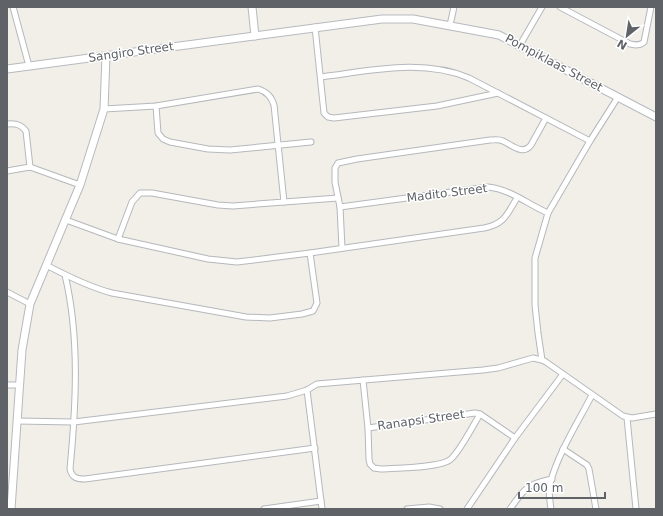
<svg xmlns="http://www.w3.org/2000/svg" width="663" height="516" viewBox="0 0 663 516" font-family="'DejaVu Sans',sans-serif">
<rect width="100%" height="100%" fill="#f1efe8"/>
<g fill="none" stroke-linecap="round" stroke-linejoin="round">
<defs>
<g id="street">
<path d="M13,7l16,59"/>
<path d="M560,7l70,37c5,1 10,2 14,-2l7,-35"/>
<path d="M450,25l4,-18"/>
<path d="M315,27l9,86 4,4 6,1 103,-12 61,-13"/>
<path d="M520,45l22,-38"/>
<path d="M321,77c49,-6 101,-19 148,1l121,63"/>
<path d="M156,106l2,27 5,6 7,3 38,7 22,1 81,-8"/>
<path d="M104,109l52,-3 102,-17c9,3 13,7 16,16l10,97 -51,4 -15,-1 -66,-12h-12l-8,9 -14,37"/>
<path d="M7,124c8,-1 14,0 19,7l4,36"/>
<path d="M7,171l23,-4 50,18"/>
<path d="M284,202l54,-4"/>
<path d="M340,207l148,-20c22,2 41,18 60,26"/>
<path d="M66,220l52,19 90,20 29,3 73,-9 174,-25c21,-4 23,-14 33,-30"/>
<path d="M342,248l-2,-41 -5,-25v-14l3,-5 19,-4 133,-19c4,0 9,-1 13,1 9,4 20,15 28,4l15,-27"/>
<path d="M46,265c21,11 43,22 66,28l134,24 24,1 32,-4 11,-3 4,-8 -7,-50"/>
<path d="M65,275c15,63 11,130 5,194 2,9 7,10 15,10l230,-31"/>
<path d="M7,292l23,12"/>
<path d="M542,360l-4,-27 -3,-28v-47l13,-45 42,-72 28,-44"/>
<path d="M363,380l5,48 1,31 1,5 4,4 7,1c14,-1 61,-1 70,-10 9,-8 22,-33 29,-45"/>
<path d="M7,385h11"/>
<path d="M307,390l15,119"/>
<path d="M627,418l9,91"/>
<path d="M17,421l57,1 213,-26 20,-6 10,-6 166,-14 15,-2 35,-10 9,2 4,2 77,54 9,2 24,-4"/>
<path d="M368,428l107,-15 5,1 35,24"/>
<path d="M563,449l24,16 2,4 7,40"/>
<path d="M264,509l57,-8"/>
<path d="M407,509l22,-2 11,2"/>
<path d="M467,509l48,-71 48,-64"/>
<path d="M510,509c14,-20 17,-25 42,-30"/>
<path d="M551,509c-1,-8 -3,-17 -1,-25 8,-31 27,-60 42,-89"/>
</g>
<g id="secondary">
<path d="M252,7l3,29"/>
<path d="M7,69l375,-50h31l86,16 157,82"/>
<path d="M11,509l11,-159 8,-46 50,-119 24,-76 2,-53"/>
</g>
</defs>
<use href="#street" stroke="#b5b8bc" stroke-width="7"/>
<use href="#secondary" stroke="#b6babf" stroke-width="9"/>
<use href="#street" stroke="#fff" stroke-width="5"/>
<use href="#secondary" stroke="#fff" stroke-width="7"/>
</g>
<g text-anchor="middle" stroke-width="3" stroke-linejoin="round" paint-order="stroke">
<g font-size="12" fill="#5f6368" stroke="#fff">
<text transform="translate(131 52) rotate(-8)" y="4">Sangiro Street</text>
<text transform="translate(554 63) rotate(28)" y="4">Pompiklaas Street</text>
<text transform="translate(447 193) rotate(-7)" y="4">Madito Street</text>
<text transform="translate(421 420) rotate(-8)" y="4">Ranapsi Street</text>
</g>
</g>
<rect width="663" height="516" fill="none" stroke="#5f6368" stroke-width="16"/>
<g transform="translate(627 36) rotate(210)" stroke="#ffffff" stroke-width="3" paint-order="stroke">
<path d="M0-3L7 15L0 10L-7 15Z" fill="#5f6368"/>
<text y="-6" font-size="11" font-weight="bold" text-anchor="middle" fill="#5f6368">N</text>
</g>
<path d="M519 492v6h86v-6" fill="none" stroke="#5f6368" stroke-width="2"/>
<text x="525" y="492" font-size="12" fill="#5f6368" stroke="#ffffff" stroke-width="3" paint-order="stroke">100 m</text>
</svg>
